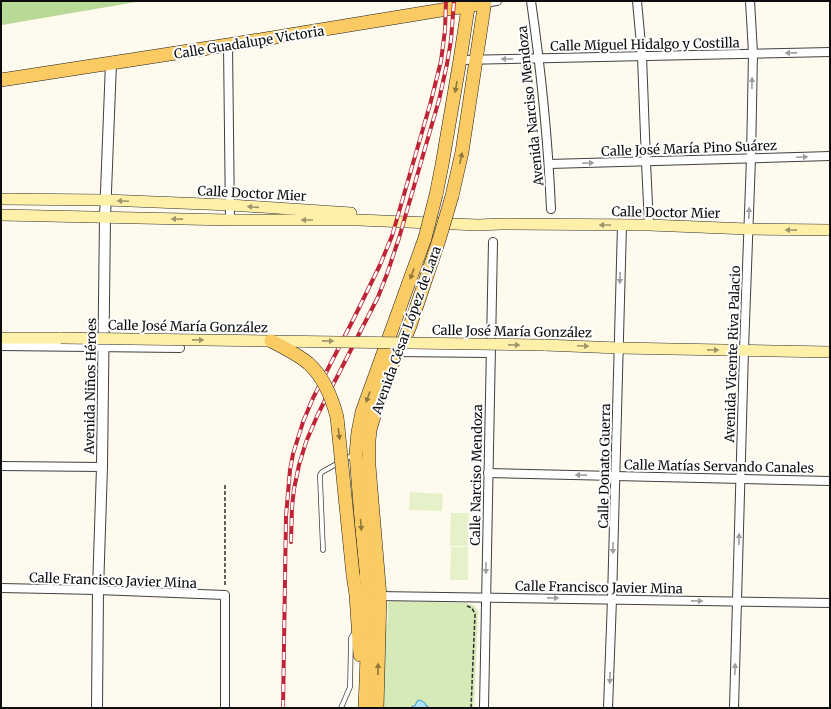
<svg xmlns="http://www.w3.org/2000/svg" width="831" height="709" viewBox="0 0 831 709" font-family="Merriweather,serif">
<rect width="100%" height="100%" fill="#fffaee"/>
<path fill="#d5eab7" d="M391,601l75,2 7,2 5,6 -4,97h-90v-76l4,-11v-17l1,-2z"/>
<path fill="#b9da96" d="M1,1h141l-140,24z"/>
<g fill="#e6f1c9">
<path d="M410,492l33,2 -1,17 -33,-1z"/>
<path d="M451,513h18l-1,33h-18z"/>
<path d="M451,547h17v33h-18z"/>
</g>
<path fill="#b2e2f7" stroke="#389dce" d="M420,700l5,3 1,3h2v2h-16v-2h3l2,-5z"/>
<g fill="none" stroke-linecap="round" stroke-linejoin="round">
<defs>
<g id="service">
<path d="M323,550l-3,-72v-3l2,-3 31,-17"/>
<path d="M341,708l9,-21 1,-49 4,-7"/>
</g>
<g id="minor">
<path d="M531,1c10,69 17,138 20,208"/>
<path d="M637,1l5,55 4,106 3,63"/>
<path d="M484,3l13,-2"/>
<path d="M228,45l2,175"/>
<path d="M460,60l370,-8"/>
<path d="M549,164l281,-8"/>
<path d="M1,346l179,2"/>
<path d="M395,352l95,1"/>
<path d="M1,466l101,1"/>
<path d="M488,473l342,8"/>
<path d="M1,588l97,2 127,5v113"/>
<path d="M377,596l453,7"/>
<path d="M484,708l9,-466"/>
<path d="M608,708l4,-109 10,-374"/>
<path d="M734,708l10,-358 7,-192 2,-105 -3,-52"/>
</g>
<path id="tertiary" d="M97,708l1,-118 4,-123 3,-250 6,-154"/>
<g id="secondary">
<path d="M1,199l105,1 124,5 121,8"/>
<path d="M1,215l229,5h129l119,5 23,-1 148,1 99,4 82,1"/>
<path d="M1,338h60"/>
<path d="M544,345l75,3 211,4"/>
</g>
<g id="primary">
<path d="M1,80l227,-35 256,-42"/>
<path d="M436,195l6,-30 18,-105 9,-59"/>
<path d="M452,196l10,-44 23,-151"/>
<path d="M353,575l3,20 4,60"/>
<path d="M365,708l3,-78v-35l-7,-76 -5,-65 2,-22 4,-20 63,-174"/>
<path d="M377,708l3,-112 -11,-130v-26l1,-10 9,-31 18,-47 8,-14 5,-12 29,-86"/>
</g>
</defs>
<use href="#service" stroke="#404040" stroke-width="5.5"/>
<use href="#minor" stroke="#404040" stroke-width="10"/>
<use href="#tertiary" stroke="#404040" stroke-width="12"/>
<use href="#secondary" stroke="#2f2f2f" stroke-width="12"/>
<use href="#primary" stroke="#1e1e1e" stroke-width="14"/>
<g stroke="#2f2f2f" stroke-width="1.5" stroke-dasharray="4 2" stroke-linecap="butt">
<path d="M225,485v102"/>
<path d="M467,606l5,2 3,6 -4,94"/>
</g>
<use href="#service" stroke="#fff" stroke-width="4"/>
<use href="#minor" stroke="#fff" stroke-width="8"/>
<use href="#tertiary" stroke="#fff" stroke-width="10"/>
<use href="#secondary" stroke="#fff0a9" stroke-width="11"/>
<use href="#primary" stroke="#facb63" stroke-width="13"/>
<defs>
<g id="rail">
<path d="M291,542l1,-35 2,-18 5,-24 7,-23 12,-28 60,-117 9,-23 12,-36 40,-138 8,-36 4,-24 3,-39"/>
<path d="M283,708l3,-192 4,-46 3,-16 10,-32 10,-24 40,-78 27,-55 12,-29 39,-135 10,-40 4,-31 1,-29"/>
</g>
</defs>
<use href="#rail" stroke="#bf2436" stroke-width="4"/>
<use href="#rail" stroke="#fff" stroke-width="2.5" stroke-dasharray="8" stroke-linecap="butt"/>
<defs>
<path id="secondary-bridge" d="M61,338l483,7"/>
<g id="primary-bridge">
<path d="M425,238l11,-43"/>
<path d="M439,240l13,-44"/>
<path d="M271,341c12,6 26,13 37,22 16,14 24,35 29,54l16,158"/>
</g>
</defs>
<use href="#secondary-bridge" stroke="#2f2f2f" stroke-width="12" stroke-linecap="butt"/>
<use href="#primary-bridge" stroke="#1e1e1e" stroke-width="14" stroke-linecap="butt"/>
<use href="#secondary-bridge" stroke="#fff0a9" stroke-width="11"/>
<use href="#primary-bridge" stroke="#facb63" stroke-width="13"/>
</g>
<defs><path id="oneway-solid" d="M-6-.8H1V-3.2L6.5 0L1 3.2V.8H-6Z"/></defs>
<g fill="#9e9e9e">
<use href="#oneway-solid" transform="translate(791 53) rotate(179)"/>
<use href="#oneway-solid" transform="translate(507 59) rotate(179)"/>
<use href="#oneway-solid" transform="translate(752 83) rotate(-89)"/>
<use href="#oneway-solid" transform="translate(802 157) rotate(-2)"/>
<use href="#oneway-solid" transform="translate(588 163) rotate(-2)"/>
<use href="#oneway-solid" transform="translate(749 213) rotate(-88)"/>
<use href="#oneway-solid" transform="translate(620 278) rotate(91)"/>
<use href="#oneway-solid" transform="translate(581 475) rotate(-179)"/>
<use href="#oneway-solid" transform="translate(739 539) rotate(-89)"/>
<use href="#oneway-solid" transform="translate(613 548) rotate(91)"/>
<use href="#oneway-solid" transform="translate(486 568) rotate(91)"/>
<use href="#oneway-solid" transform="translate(553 598) rotate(1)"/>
<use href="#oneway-solid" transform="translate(697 601) rotate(1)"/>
<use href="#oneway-solid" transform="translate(735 669) rotate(-88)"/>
<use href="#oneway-solid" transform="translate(610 678) rotate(92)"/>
</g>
<g fill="#8f763c">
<use href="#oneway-solid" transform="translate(456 87) rotate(100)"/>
<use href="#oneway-solid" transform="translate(461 158) rotate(-78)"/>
<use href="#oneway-solid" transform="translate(412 274) rotate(110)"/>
<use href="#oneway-solid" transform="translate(368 397) rotate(110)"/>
<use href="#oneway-solid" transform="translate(339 434) rotate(83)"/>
<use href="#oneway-solid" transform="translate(361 525) rotate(85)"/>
<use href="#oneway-solid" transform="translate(378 669) rotate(-89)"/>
</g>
<g fill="#9e956b">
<use href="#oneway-solid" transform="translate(123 201) rotate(-178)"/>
<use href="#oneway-solid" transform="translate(253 207) rotate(-176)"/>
<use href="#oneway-solid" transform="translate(177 219) rotate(-179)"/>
<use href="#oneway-solid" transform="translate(307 220) rotate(180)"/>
<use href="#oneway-solid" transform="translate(605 225) rotate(-180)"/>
<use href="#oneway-solid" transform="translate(791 230) rotate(-179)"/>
<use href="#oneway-solid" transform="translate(198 340) rotate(1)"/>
<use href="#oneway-solid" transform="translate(328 341) rotate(1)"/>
<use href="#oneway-solid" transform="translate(514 345) rotate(1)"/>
<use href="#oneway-solid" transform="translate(583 346) rotate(2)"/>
<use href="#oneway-solid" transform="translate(713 350) rotate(1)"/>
</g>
<g text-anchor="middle" stroke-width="4" stroke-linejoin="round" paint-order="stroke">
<g font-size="13" fill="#0d0d0d" stroke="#fff">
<text transform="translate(249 42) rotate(-9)" y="5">Calle Guadalupe Victoria</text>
<text transform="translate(645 44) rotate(-1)" y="5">Calle Miguel Hidalgo y Costilla</text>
<text transform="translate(530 106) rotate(-96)" y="5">Avenida Narciso Mendoza</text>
<text transform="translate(689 148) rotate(-2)" y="5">Calle José María Pino Suárez</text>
<text transform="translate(252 193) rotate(3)" y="5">Calle Doctor Mier</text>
<text transform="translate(666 212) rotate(1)" y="5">Calle Doctor Mier</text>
<text transform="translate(188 326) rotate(1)" y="5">Calle José María González</text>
<text transform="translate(406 330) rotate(-70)" y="5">Avenida César López de Lara</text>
<text transform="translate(512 331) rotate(1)" y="5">Calle José María González</text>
<text transform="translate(732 354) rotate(-88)" y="5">Avenida Vicente Riva Palacio</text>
<text transform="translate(90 386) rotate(-89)" y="5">Avenida Niños Héroes</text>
<text transform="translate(604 466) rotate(-89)" y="5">Calle Donato Guerra</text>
<text transform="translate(719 466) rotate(1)" y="5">Calle Matías Servando Canales</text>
<text transform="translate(476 475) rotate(-89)" y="5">Calle Narciso Mendoza</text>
<text transform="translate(113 580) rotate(2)" y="5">Calle Francisco Javier Mina</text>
<text transform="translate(599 587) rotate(1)" y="5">Calle Francisco Javier Mina</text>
</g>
</g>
<rect width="831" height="709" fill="none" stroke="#0d0d0d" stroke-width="4"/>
</svg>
